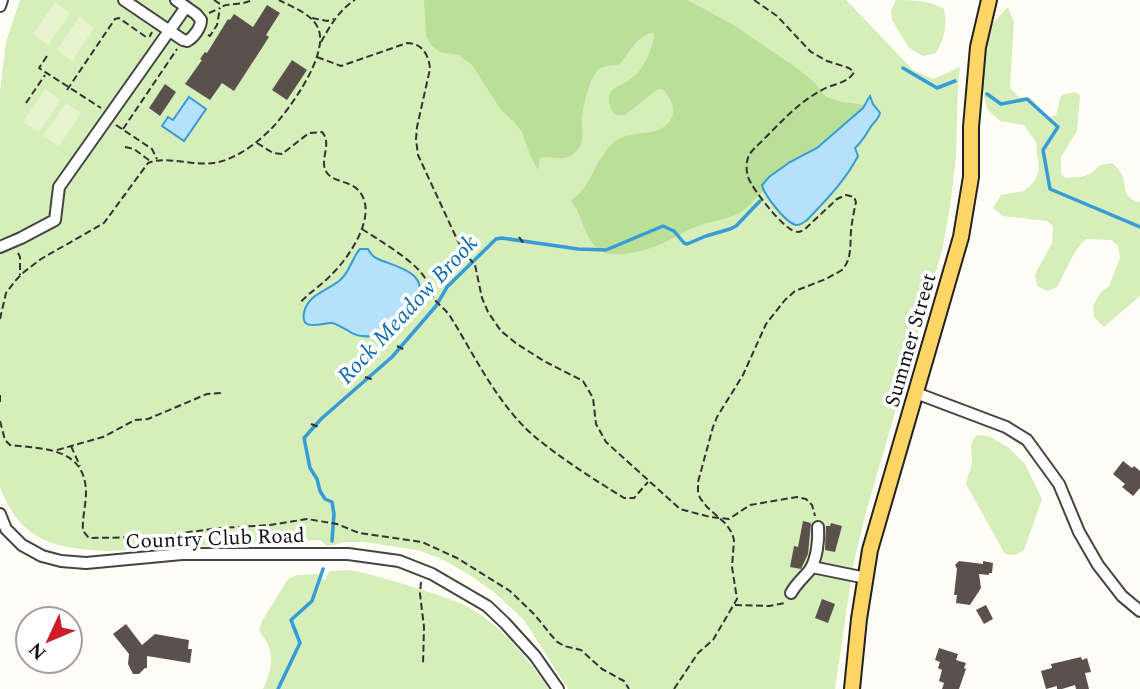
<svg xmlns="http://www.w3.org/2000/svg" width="1140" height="689" viewBox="0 0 1140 689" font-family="Spectral,serif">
<rect width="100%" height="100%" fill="#fffdf5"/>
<g fill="#d6eeba">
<path d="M20,0h826l67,70 20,9 27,-12 -2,19 -2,71 -6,50 -8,44 -76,261 -13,54 -18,123h-267l-44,-69 -29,-27 -27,-19 -28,-16 -23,-8 -53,-8h-19l-10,3 -8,1 -7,-6 -214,11c-54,-3 -85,-10 -106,-64v-396l6,-49z"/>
<path d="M896,0c19,0 32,0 48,9 4,17 0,29 -8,44l-13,3 -14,-8 -17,-28 -1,-10z"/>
<path d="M1008,7l6,15 -4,66 9,9 12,1 16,20 9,-3 5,-20 15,-3 4,4 -3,35 -16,26v17l5,4 15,-1 11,-4 8,-8 12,-2c3,3 7,6 9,10 7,12 -1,25 19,29v94l-36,31 -10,-10 -1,-11 7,-13 9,-7 11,-28 -2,-12 -7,-6 -25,-1c-14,13 -20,32 -29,48l-9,4 -11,-5 -2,-12 17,-31 1,-17 -6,-5 -44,-5 -10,-8 8,-13 23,-4 10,-9 5,-12 -3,-28 -12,-17 -24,-4 -13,-12 -6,-28 2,-19 9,-38z"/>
<path d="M977,435l12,1 20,12 16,16 17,35 -18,51 -9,5 -10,-1 -39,-70c1,-7 5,-15 6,-22 0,-10 -4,-18 5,-27z"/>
<path d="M352,570c29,7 56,15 83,24 14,5 28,9 40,17 31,20 53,49 74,78h-286c6,-14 12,-29 5,-44 -2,-6 -6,-10 -9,-15l3,-9 26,-42 9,-4 20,-1 8,6 4,-9z"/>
</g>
<path fill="#bae098" d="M424,0h263l45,24 66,45 16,13 12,15 16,5 24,3 -49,43 -27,14 -21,15 -7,8 1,6c-8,8 -14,16 -24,22 -12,7 -28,8 -41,13 -14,5 -26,13 -39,19 -14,6 -46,14 -58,6 -17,-11 -18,-35 -30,-51 20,-10 25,-46 46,-60 16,-11 42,-1 54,-21 6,-10 -1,-21 -7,-29l-6,-1 -33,26h-6l-5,-1c-5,-8 -8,-16 -2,-24 9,-6 22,-11 28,-20 7,-9 14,-26 14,-37 -15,0 -25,20 -34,31 -7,2 -14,1 -21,5 -9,7 -17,40 -17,52 0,15 4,23 -10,34 -9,7 -22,0 -32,3l-2,12 -8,-15 -8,-23 -8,-10 -13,-12 -29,-45 -13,-10 -19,-3 -9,-7 -5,-9z"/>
<g fill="#e7f4cd">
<path d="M55,2l15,11 -22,32 -15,-11z"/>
<path d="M79,17l15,11 -22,33 -15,-11z"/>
<path d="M45,89l16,11 -22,32 -16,-10z"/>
<path d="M66,103l15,10 -22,33 -16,-10z"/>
</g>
<g fill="#b5e2fa" stroke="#379bd7" stroke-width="2">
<path d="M870,96l3,8 7,9c-2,7 -7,10 -10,15 -5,8 -8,14 -15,20l3,8c-13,25 -32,44 -51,64 -4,3 -6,5 -11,5 -10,-2 -32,-30 -34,-40l7,-8 21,-15 27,-14 46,-40z"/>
<path d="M189,97l17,12 -22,32 -22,-15 6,-9 5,3z"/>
<path d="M360,249h8c3,5 3,6 8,9 15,8 54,13 41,40 -9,10 -22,31 -34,35 -13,5 -25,5 -36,-3 -5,-2 -9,-6 -15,-7 -8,-1 -32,10 -28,-10 3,-18 24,-23 35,-32 11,-8 12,-22 21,-32z"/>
</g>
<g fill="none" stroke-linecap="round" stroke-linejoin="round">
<g stroke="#379bd7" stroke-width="3.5">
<path d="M903,68l34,20 18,-7"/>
<path d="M987,94l14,10 26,-5 31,28 -15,23 7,39 90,38"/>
<path d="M332,541l2,-27 -2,-12 -7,-3 -5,-8 -3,-12 -7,-11 -6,-30 17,-19 71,-62 44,-51 11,-19 49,-48 6,-1 76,11 28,1 57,-24 11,5 10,12 3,1 19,-8 24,-7 6,-3 24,-25"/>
<path d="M278,689l22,-46 -9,-23 21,-19 11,-32"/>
</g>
</g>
<g fill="#5b514c">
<path d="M267,5l13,8 -14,22 3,2 -35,54 -12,-8 -12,17 -25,-16 17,-24 -2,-1 5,-7 2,1 21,-34 2,1 4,-6 19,13z"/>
<path d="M292,60l15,10 -20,30 -15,-10z"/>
<path d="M165,84l11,8 -16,24 -11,-8z"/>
<path d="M1123,461l9,7 2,-2 6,5v17l-7,8 -11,-9 3,-3 -12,-10z"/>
<path d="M803,521l8,2 -3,31 -7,15 -11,-2 4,-21 4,1z"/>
<path d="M831,523l11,3 -7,26 -10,-2 1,-24h4z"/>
<path d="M959,561l24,3v-3l10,2 -1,10h-3v2l-10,-1 2,14 -11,17 -14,-2 1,-8h-3l3,-26 -2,-4z"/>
<path d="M822,599l13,5 -7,19 -13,-5z"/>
<path d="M986,605l7,14 -9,5 -8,-14z"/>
<path d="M126,624l16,21 13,-11 34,6 -1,9h4l-2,14 -43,-7v12h-2l-6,6h-6l-5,-10 1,-10 -16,-20z"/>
<path d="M939,648l19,6 -2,6 10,3 -2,5 2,1 -7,20h-17l2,-6 -5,-2 3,-11 -4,-2 2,-6 -5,-2z"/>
<path d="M1081,657l1,3 5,-2 4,14 -6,1 4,16h-13l-1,-4 -13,4h-5v-3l-11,3 -5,-18 11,-3 -1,-4z"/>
</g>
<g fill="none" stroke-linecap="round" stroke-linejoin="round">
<defs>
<g id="minor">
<path d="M124,0l59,40 4,1c6,-3 14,-13 14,-21l-5,-6 -20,-14"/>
<path d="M0,6l2,-6"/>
<path d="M0,247l21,-9 34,-18 4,-33 127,-180"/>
<path d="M916,393l90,34 21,13 32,44 20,48 19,33 24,31 18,15"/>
<path d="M0,514l6,15 16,16 20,11 19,5 25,2 96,-9h166l51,7 33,13 55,32 18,17 30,33 23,33"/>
<path d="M812,567l54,11"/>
<path d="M791,593c5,-9 12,-15 18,-22 8,-11 10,-31 9,-44"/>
</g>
<path id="major" d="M852,689l7,-70 11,-69 91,-313 10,-60v-50l7,-80 11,-47"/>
</defs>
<use href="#minor" stroke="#444" stroke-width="14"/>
<use href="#major" stroke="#222" stroke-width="18"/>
<g stroke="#333" stroke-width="2" stroke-dasharray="7 3.5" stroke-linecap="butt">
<path d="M214,0l9,6c9,-3 20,-1 29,-6"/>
<path d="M209,13l11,-5"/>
<path d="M312,18l15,3 7,-2"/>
<path d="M208,35l2,1 7,-11 3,-17"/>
<path d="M321,42c9,-16 18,-32 34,-42"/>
<path d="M47,56l-8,12 62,40"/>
<path d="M317,57l24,9 66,-23c15,0 22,12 23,26l-13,58 -1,12 2,16 37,80 8,16 12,14 7,33 6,14 13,19 16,13 27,17 39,20 10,17 3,26 10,18 74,67 30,8 19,2 21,-14 47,-8 9,2 6,6 3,11"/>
<path d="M67,90l48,-71 4,-1 27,19 4,-1 2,-4"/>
<path d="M26,103l19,-28"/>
<path d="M116,125l36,24 5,10"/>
<path d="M123,129l54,-80"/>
<path d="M257,143l16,10 9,1 27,-21 13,-1c11,13 -4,28 5,41 6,9 24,8 32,18 20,23 -10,67 -28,84 -10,11 -23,18 -32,29"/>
<path d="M125,147l9,2 16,12"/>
<path d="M362,229c17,11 49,30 61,46 6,8 6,19 12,25 5,6 10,9 15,16 25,40 47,88 84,120 26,22 61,44 90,62h10l14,-16"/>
<path d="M519,237l5,7"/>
<path d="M18,253l2,4v18"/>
<path d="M0,319l6,-26 10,-13 8,-8 17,-13 63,-36 44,-60c22,-9 53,8 80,-4 16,-6 32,-19 44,-31 17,-18 58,-74 46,-100 -6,-14 -26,-21 -39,-28"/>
<path d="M397,346l8,4"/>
<path d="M365,377l9,3"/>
<path d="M0,395v10"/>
<path d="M0,421l5,19 5,5c33,4 75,2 76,47 0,13 -4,26 -3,39l6,7 63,-1 68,-9 50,-3 37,-6 30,5 22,9 63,9 35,16 53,33 24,23 22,27 8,5 17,4 21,19 22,12 5,8"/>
<path d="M311,424l8,3"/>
<path d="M71,446l9,20"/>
<path d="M57,450l46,-13 32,-17 13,-1 59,-25 15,-1"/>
<path d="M421,582l-1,12 4,33 -1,37"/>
<path d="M735,605l34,1 16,-3"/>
<path d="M674,689l24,-36 15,-13 24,-41 -5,-32 2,-27 -2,-7 -6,-9 -19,-17 -7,-9 -2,-7v-9l15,-55 4,-10 26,-42 23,-51 19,-24 10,-9 31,-12 16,-9c10,-11 8,-25 9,-39 1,-10 3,-20 5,-29l-2,-5 -8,-2 -9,4 -32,30c-5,3 -5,4 -11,2 -11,-3 -42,-42 -46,-54 -2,-7 -2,-15 1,-22 4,-6 9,-10 15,-16 18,-18 35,-37 58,-49 10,-6 27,-7 32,-18l-5,-4 -22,-7 -16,-9 -34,-36 -23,-16"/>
</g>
<use href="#minor" stroke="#fff" stroke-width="10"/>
<use href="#major" stroke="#ffd565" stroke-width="14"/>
</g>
<g text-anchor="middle" stroke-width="7" stroke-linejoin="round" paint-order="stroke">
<g font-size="21" fill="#111" stroke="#fff">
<text transform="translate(910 340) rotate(-74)" y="7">Summer Street</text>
<text transform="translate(215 538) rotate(-2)" y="7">Country Club Road</text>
</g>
<g font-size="23" font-style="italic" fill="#0f6dae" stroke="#fff">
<text transform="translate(407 309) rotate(-47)" y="8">Rock Meadow Brook</text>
</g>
</g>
<g transform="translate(49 640) rotate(226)"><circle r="33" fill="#ffffff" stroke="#a0a0a0" stroke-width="2"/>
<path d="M0-5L12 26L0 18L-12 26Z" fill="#cd1d2a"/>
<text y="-10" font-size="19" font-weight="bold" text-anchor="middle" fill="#111111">N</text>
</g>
</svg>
